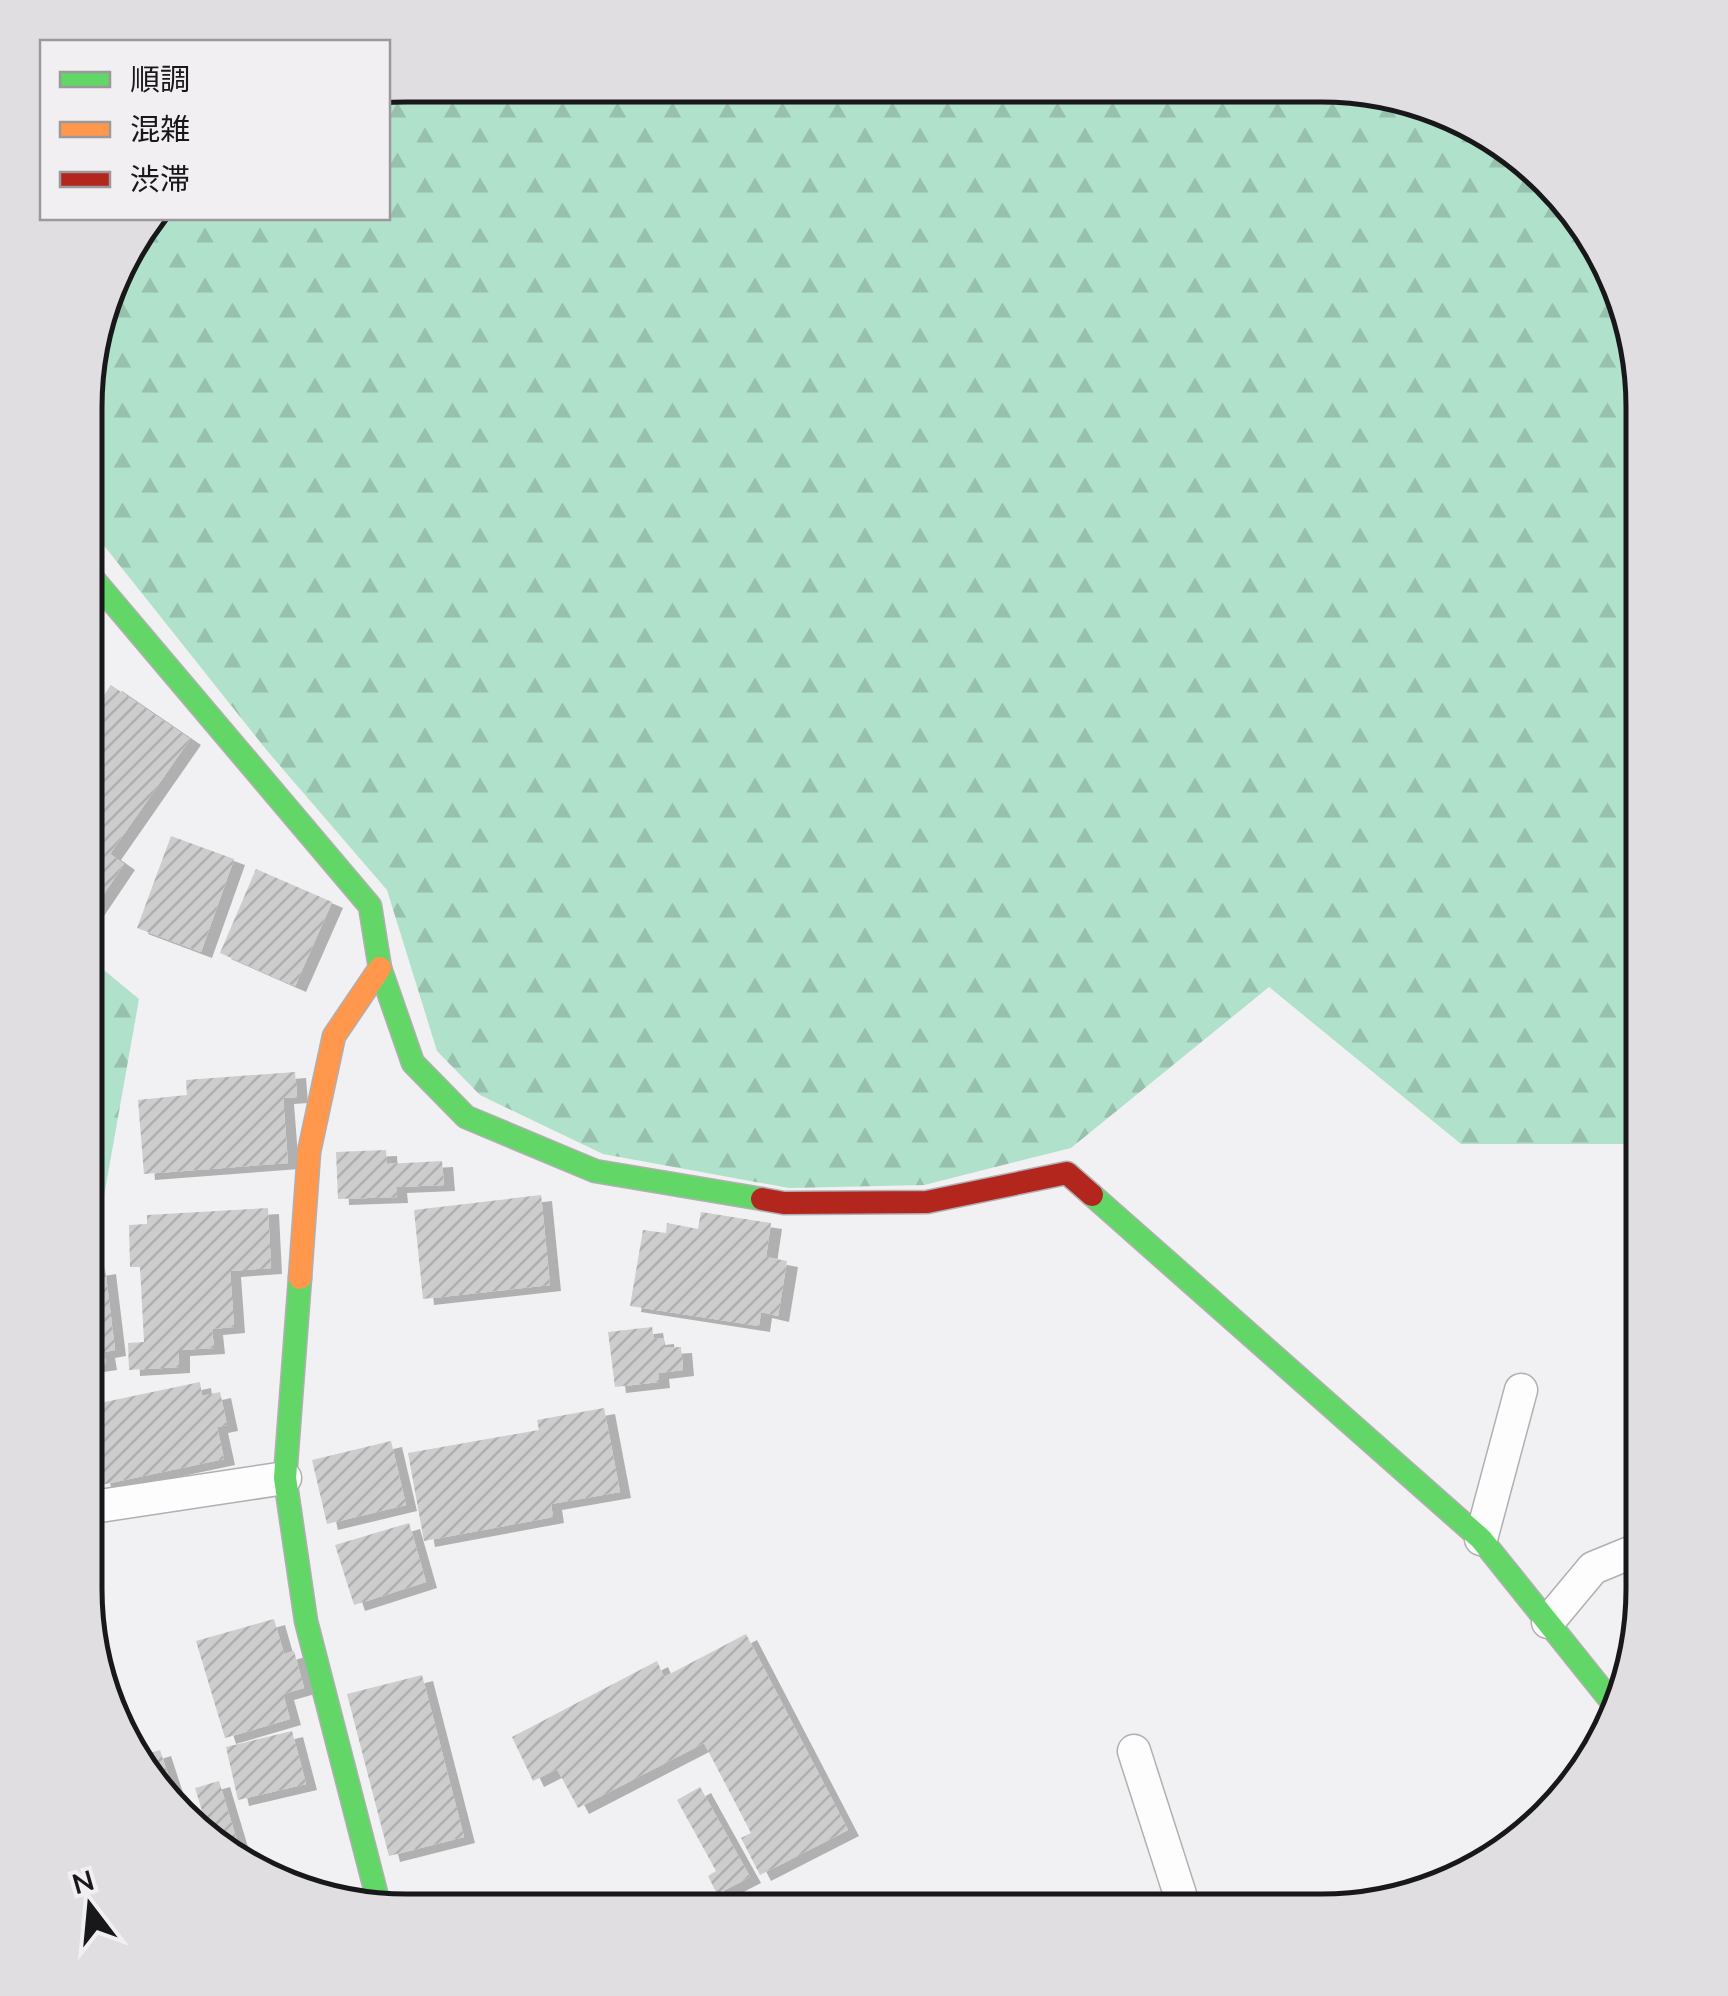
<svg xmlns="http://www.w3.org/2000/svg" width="1728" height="1996" viewBox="0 0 1728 1996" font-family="'Nunito Sans','Noto Sans JP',sans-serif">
<defs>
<pattern id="forest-firs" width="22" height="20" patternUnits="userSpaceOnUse" patternTransform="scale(2.5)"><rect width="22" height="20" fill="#b0e1ca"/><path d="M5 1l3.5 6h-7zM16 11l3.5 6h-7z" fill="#97c0ad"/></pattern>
<pattern id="building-hatch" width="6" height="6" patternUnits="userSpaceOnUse" patternTransform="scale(2.5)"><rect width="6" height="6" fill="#cecdcd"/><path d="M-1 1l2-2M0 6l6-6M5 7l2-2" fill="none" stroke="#b0afaf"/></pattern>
<filter id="shadow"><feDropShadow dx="11" dy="6" stdDeviation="0" flood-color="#0004"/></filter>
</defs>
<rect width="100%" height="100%" fill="#f1f0f2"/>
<g fill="url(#forest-firs)">
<path d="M407,85l956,3 137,52 100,106 43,161v737h-182l-192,-157 -198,161 -147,37 -135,3 -186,-34 -123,-59 -43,-44 -50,-161 -118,-137 -179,-225 1,-183 37,-99 24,-28h236v-130z"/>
<path d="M88,957l51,42 -43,242 -9,-1z"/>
</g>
<g fill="url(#building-hatch)" filter="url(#shadow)">
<path d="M111,685l79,54 -80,115 14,10 -33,49 -2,-196z"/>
<path d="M171,836l63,23 -33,93 -64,-24z"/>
<path d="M256,869l76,33 -37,84 -75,-33z"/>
<path d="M295,1072l2,25 -14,1 5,65 -144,11 -6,-74 49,-5 -1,-15z"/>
<path d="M386,1150l1,14 55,-3 2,24 -48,2 1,10 -59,2 -2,-47z"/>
<path d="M541,1195l9,90 -127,14 -9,-89z"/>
<path d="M268,1208l3,60 -41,3 4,56 -22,2 2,19 -35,2v17l-50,3 -1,-27 16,-1 -4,-75h-10l-1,-42 18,-1v-9z"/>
<path d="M701,1212l70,11 -5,34 21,4 -9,55 -17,-4 -2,14 -129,-20 13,-76 23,3 1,-10 31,6z"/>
<path d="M105,1268l10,82 -11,2 2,12 -20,3 1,-96z"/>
<path d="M652,1327l2,12 9,-1 1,10 17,-1 2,23 -25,3 1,9 -44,5 -7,-55z"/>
<path d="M200,1382l2,14 18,-4 7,33 -10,2 7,32 -123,26 -6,-24 -9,2v-57z"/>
<path d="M604,1408l16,84 -69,12 2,13 -129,24 -16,-88 131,-23 -2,-10z"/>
<path d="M391,1441l15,64 -79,19 -15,-64z"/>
<path d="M409,1523l17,59 -72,23 -19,-60z"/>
<path d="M274,1619l10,35 10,-3 10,37 -21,6 7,25 -65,19 -29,-97z"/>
<path d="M746,1634l102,196 -88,45 -19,-37 10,-5 -47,-90 -126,65 -21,-39 -24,12 -21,-44 145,-76 7,16z"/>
<path d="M422,1675l42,162 -75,19 -42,-162z"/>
<path d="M292,1731l14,53 -68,16 -12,-53z"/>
<path d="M160,1750l17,52 -42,-44z"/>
<path d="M219,1781l21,70 -13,4 -17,-18 -15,-49z"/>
<path d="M700,1787l50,90 -33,17 -9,-18 8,-5 -39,-71z"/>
</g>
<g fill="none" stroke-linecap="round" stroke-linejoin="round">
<defs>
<g id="lane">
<path d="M85,1505l8,2 192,-29"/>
<path d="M1481,1539l40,-149"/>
<path d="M1548,1622l45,-54 49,-20"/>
<path d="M1134,1751l51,159"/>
</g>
<g id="fast">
<path d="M90,575l280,331 10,62 33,95 53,54 129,54 167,28"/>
<path d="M1092,1195l389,344 130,162"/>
<path d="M300,1278l-15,200 21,143 74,287"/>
</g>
<path id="slow" d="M300,1278l9,-126 25,-116 46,-68"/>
<path id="jam" d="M762,1199l22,4 143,-1 140,-29 25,22"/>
</defs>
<use href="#lane" stroke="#b0afb1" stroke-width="35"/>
<use href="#fast" stroke="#b0afb1" stroke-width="25"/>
<use href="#slow" stroke="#b0afb1" stroke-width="25"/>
<use href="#jam" stroke="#b0afb1" stroke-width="25"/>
<use href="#lane" stroke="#fdfdfd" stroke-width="32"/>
<use href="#fast" stroke="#63d668" stroke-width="22"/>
<use href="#slow" stroke="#ff974d" stroke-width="22"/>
<use href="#jam" stroke="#b3261e" stroke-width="22"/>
</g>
<path d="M0 0H1728V1996H0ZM407 102H1321A305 305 0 0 1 1626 407V1589A305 305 0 0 1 1321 1894H407A305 305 0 0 1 102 1589V407A305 305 0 0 1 407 102Z" fill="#e1dee2" fill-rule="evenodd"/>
<path fill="none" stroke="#181719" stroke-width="5" d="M407 102H1321A305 305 0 0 1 1626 407V1589A305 305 0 0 1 1321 1894H407A305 305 0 0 1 102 1589V407A305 305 0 0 1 407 102Z"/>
<rect x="40" y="40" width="350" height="180" fill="#f2eff3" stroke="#9b999c" stroke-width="2.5"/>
<rect x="60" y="72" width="50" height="15" fill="#63d668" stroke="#9b999c" stroke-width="2.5"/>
<text x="130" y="90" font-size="30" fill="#181719">順調</text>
<rect x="60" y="122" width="50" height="15" fill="#ff974d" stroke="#9b999c" stroke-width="2.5"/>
<text x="130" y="140" font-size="30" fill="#181719">混雑</text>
<rect x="60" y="172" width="50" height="15" fill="#b3261e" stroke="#9b999c" stroke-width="2.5"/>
<text x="130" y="190" font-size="30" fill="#181719">渋滞</text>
<g transform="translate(90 1906) rotate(344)" stroke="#f2eff3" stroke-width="8" paint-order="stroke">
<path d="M0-8L18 38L0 25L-18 38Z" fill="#181719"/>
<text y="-15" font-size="28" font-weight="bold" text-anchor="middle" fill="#181719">N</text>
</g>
</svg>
